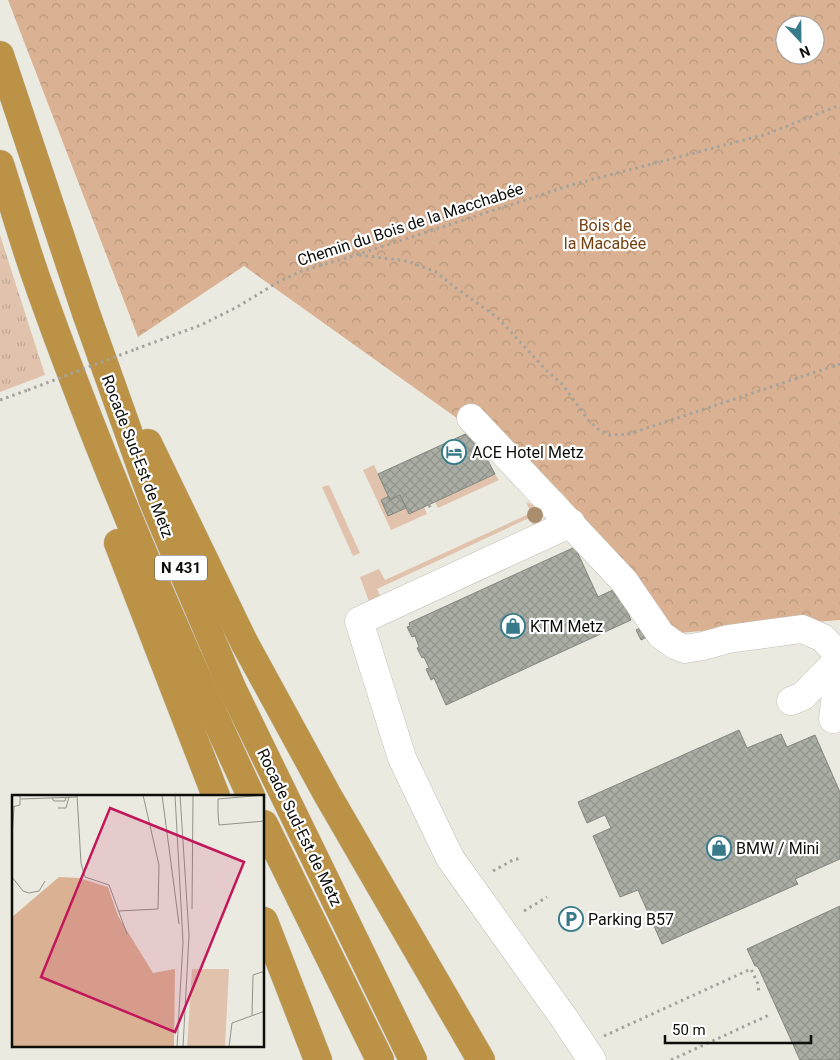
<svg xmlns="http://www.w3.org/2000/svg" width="840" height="1060" viewBox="0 0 840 1060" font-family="Roboto,sans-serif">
<defs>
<pattern id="forest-crowns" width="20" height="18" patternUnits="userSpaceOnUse" patternTransform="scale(1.25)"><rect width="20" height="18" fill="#dab293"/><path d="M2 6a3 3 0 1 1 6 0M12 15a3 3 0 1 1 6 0" fill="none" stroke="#ba987d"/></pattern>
<pattern id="park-tufts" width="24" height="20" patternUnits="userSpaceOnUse" patternTransform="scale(1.25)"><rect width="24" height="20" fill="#e1c3ad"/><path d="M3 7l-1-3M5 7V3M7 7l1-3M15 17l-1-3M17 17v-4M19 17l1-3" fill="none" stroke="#c0a694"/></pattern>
<pattern id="building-cross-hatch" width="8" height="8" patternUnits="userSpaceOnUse" patternTransform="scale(1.25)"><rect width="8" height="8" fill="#a9ada4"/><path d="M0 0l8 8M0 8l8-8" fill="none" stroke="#90948c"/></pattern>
</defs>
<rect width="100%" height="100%" fill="#ebeae0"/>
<g fill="#e1c3ad">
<path d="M374,465l15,31 -8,4 7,16 18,-8 3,6 15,-7 3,7 -36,16 -28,-60z"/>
<path d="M495,474l4,6 -61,28 -3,-6z"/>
<path d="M329,485l31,68 -7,3 -31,-69z"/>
<path d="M526,502c9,3 18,9 14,20l-7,3 -4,-7 -152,71 6,13 -12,5 -11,-30 19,-8 6,11 146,-67z"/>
</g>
<path fill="url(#forest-crowns)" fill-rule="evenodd" d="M8,0h832v620l-162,13 -116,-140 -318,-227 -106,71zM785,25h30v30h-30z"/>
<path fill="url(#park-tufts)" d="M0,235l45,140 -45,17z"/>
<g fill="url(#building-cross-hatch)" stroke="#84877e">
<path d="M472,431l23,43 -86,40 -9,-19 -10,5 -12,-26z"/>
<path d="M400,495l6,13 -18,8 -7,-16 8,-4 1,4z"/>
<path d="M575,547l23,50 19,-9 14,32 -185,85 -12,-27 -3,2 -5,-11 3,-1 -5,-11 -2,1 -5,-10 2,-1 -4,-11 -3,1 -5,-10 3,-1 -1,-3z"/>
<path d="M642,627l5,10 -6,3 -5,-10z"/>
<path d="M739,730l8,18 34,-14 6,13 28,-12 25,57v67l-45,20 3,5 -136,60 -24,-54 -18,7 -27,-61 18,-8 -6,-13 -18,8 -9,-21z"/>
<path d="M840,906v154h-40l-41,-91 -2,-3h-2l-8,-17z"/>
</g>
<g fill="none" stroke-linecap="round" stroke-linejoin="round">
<defs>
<g id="minor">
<path d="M471,418l153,163 37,54 14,10 10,4 18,-3 25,-7 74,-10 21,9 17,19"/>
<path d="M571,523l-212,98 43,137 48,100 114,160 28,42"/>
<path d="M791,701l12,-5 37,-38"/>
<path d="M833,719l7,-58"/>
</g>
<g id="highway">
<path d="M0,55l86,258 67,188 79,187 181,372"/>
<path d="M0,164c13,40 24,80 38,119 62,175 135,345 213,513"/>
<path d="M148,443l96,199 83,152 154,266"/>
<path d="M118,543l98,253"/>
<path d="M264,824l116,236"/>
<path d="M264,921l54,139"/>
</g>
</defs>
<use href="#minor" stroke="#c0bfb5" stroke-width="29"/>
<use href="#highway" stroke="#cacac9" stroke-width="29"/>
<g stroke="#a4a39c" stroke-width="3" stroke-dasharray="2.5 4" stroke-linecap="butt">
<path d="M359,255l48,6 29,11 20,16 42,30 48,52 16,14 27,37 9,8 11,6 20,-1 211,-70"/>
<path d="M136,349l65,-24 36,-18 43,-26 22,-10 54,-16 215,-70 196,-51 73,-29"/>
<path d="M0,400l28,-10"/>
<path d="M429,505l3,6"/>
<path d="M493,871l20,-11 8,-2"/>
<path d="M524,911l23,-14"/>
<path d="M604,1036l147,-67 7,15 1,10"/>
<path d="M671,1060l98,-45"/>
</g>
<use href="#minor" stroke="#fff" stroke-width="28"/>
<use href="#highway" stroke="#bc9346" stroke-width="28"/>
<path stroke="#a4a39c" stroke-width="3" stroke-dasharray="2.5 4" stroke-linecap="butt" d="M28,390l108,-41"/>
</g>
<circle fill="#aa8e6e" cx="535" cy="515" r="8"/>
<defs>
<symbol id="hotel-ring" viewBox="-11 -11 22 22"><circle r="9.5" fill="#fff" stroke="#377b8a" stroke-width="1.5"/><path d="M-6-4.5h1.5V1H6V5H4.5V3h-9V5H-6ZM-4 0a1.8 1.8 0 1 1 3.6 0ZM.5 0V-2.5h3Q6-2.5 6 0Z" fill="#377b8a"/></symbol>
<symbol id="shop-ring" viewBox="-11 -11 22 22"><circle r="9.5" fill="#fff" stroke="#377b8a" stroke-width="1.5"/><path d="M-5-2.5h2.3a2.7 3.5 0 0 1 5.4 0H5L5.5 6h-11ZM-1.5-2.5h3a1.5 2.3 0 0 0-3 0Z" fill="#377b8a"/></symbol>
<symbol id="parking-ring" viewBox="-11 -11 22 22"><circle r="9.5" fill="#fff" stroke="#377b8a" stroke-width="1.5"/><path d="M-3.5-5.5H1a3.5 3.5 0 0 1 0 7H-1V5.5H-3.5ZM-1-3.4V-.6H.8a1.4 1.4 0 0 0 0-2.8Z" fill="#377b8a"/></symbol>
</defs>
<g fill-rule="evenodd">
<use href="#hotel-ring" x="440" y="438" width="28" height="28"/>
<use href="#shop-ring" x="499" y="612" width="28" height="28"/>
<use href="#shop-ring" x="705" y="834" width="28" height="28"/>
<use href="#parking-ring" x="557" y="905" width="28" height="28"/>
</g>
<g text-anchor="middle" stroke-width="4.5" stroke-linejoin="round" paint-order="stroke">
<rect fill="#fff" stroke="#565654" stroke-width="1" x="155" y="555.5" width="52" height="25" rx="4"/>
<g font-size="15" font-weight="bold" fill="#0d0d0a">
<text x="181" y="573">N 431</text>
</g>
<g font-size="16" fill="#0d0d0a" stroke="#fff">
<text transform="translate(410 224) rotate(-18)" y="6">Chemin du Bois de la Macchabée</text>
<text transform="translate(138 456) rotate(69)" y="6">Rocade Sud-Est de Metz</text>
<text transform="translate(300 827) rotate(64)" y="6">Rocade Sud-Est de Metz</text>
</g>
<g font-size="16" fill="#754211" stroke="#fff">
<text x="605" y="231">Bois de<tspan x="605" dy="18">la Macabée</tspan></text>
</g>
<g font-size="16" fill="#0d0d0a" stroke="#fff" text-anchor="start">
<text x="472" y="458">ACE Hotel Metz</text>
<text x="530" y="632">KTM Metz</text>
<text x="736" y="854">BMW / Mini</text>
<text x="588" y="925">Parking B57</text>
</g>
</g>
<g transform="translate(12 795)">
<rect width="252" height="252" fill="#ebeae0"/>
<path d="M47,82l20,1 29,9 10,29 35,57 22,-4 -1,78h-162v-130z" fill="#dab293"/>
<path d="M180,174h37l-4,78h-38z" fill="#e1c3ad"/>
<path fill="none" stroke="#92928a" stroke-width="1" d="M65,0l4,68 4,14 24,8 18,49M150,0l17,129M163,0l8,147 -6,105M168,0l9,140 -6,112M253,0l-47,4v14l1,12 46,-4M40,3l2,3h11l1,-4M9,4l56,-2M0,12l8,-2v-10M46,13h8l3,-11M0,43l2,-31M0,82l11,14 6,2 10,-2 6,-10M180,114l1,-114M106,116l40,-2 1,-44 -16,-70M240,220l1,-40 12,-4M217,252l3,-24 33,-12"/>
<path fill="#c2185b" fill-opacity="0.15" stroke="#c2185b" stroke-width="2.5" d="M98,13l134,54 -69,170 -134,-55z"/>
<rect width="252" height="252" fill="none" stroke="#0d0d0a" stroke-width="2.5"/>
</g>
<g transform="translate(800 40) rotate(158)"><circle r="24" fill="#ffffff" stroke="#9e9e9d"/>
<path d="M0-4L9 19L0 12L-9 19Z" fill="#377b8a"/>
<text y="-8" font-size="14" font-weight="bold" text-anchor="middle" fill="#0d0d0a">N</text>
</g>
<path d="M665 1035v8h146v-8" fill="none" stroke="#0d0d0a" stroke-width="2.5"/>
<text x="672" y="1035" font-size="15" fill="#0d0d0a" stroke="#ffffff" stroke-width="4" paint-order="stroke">50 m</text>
</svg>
